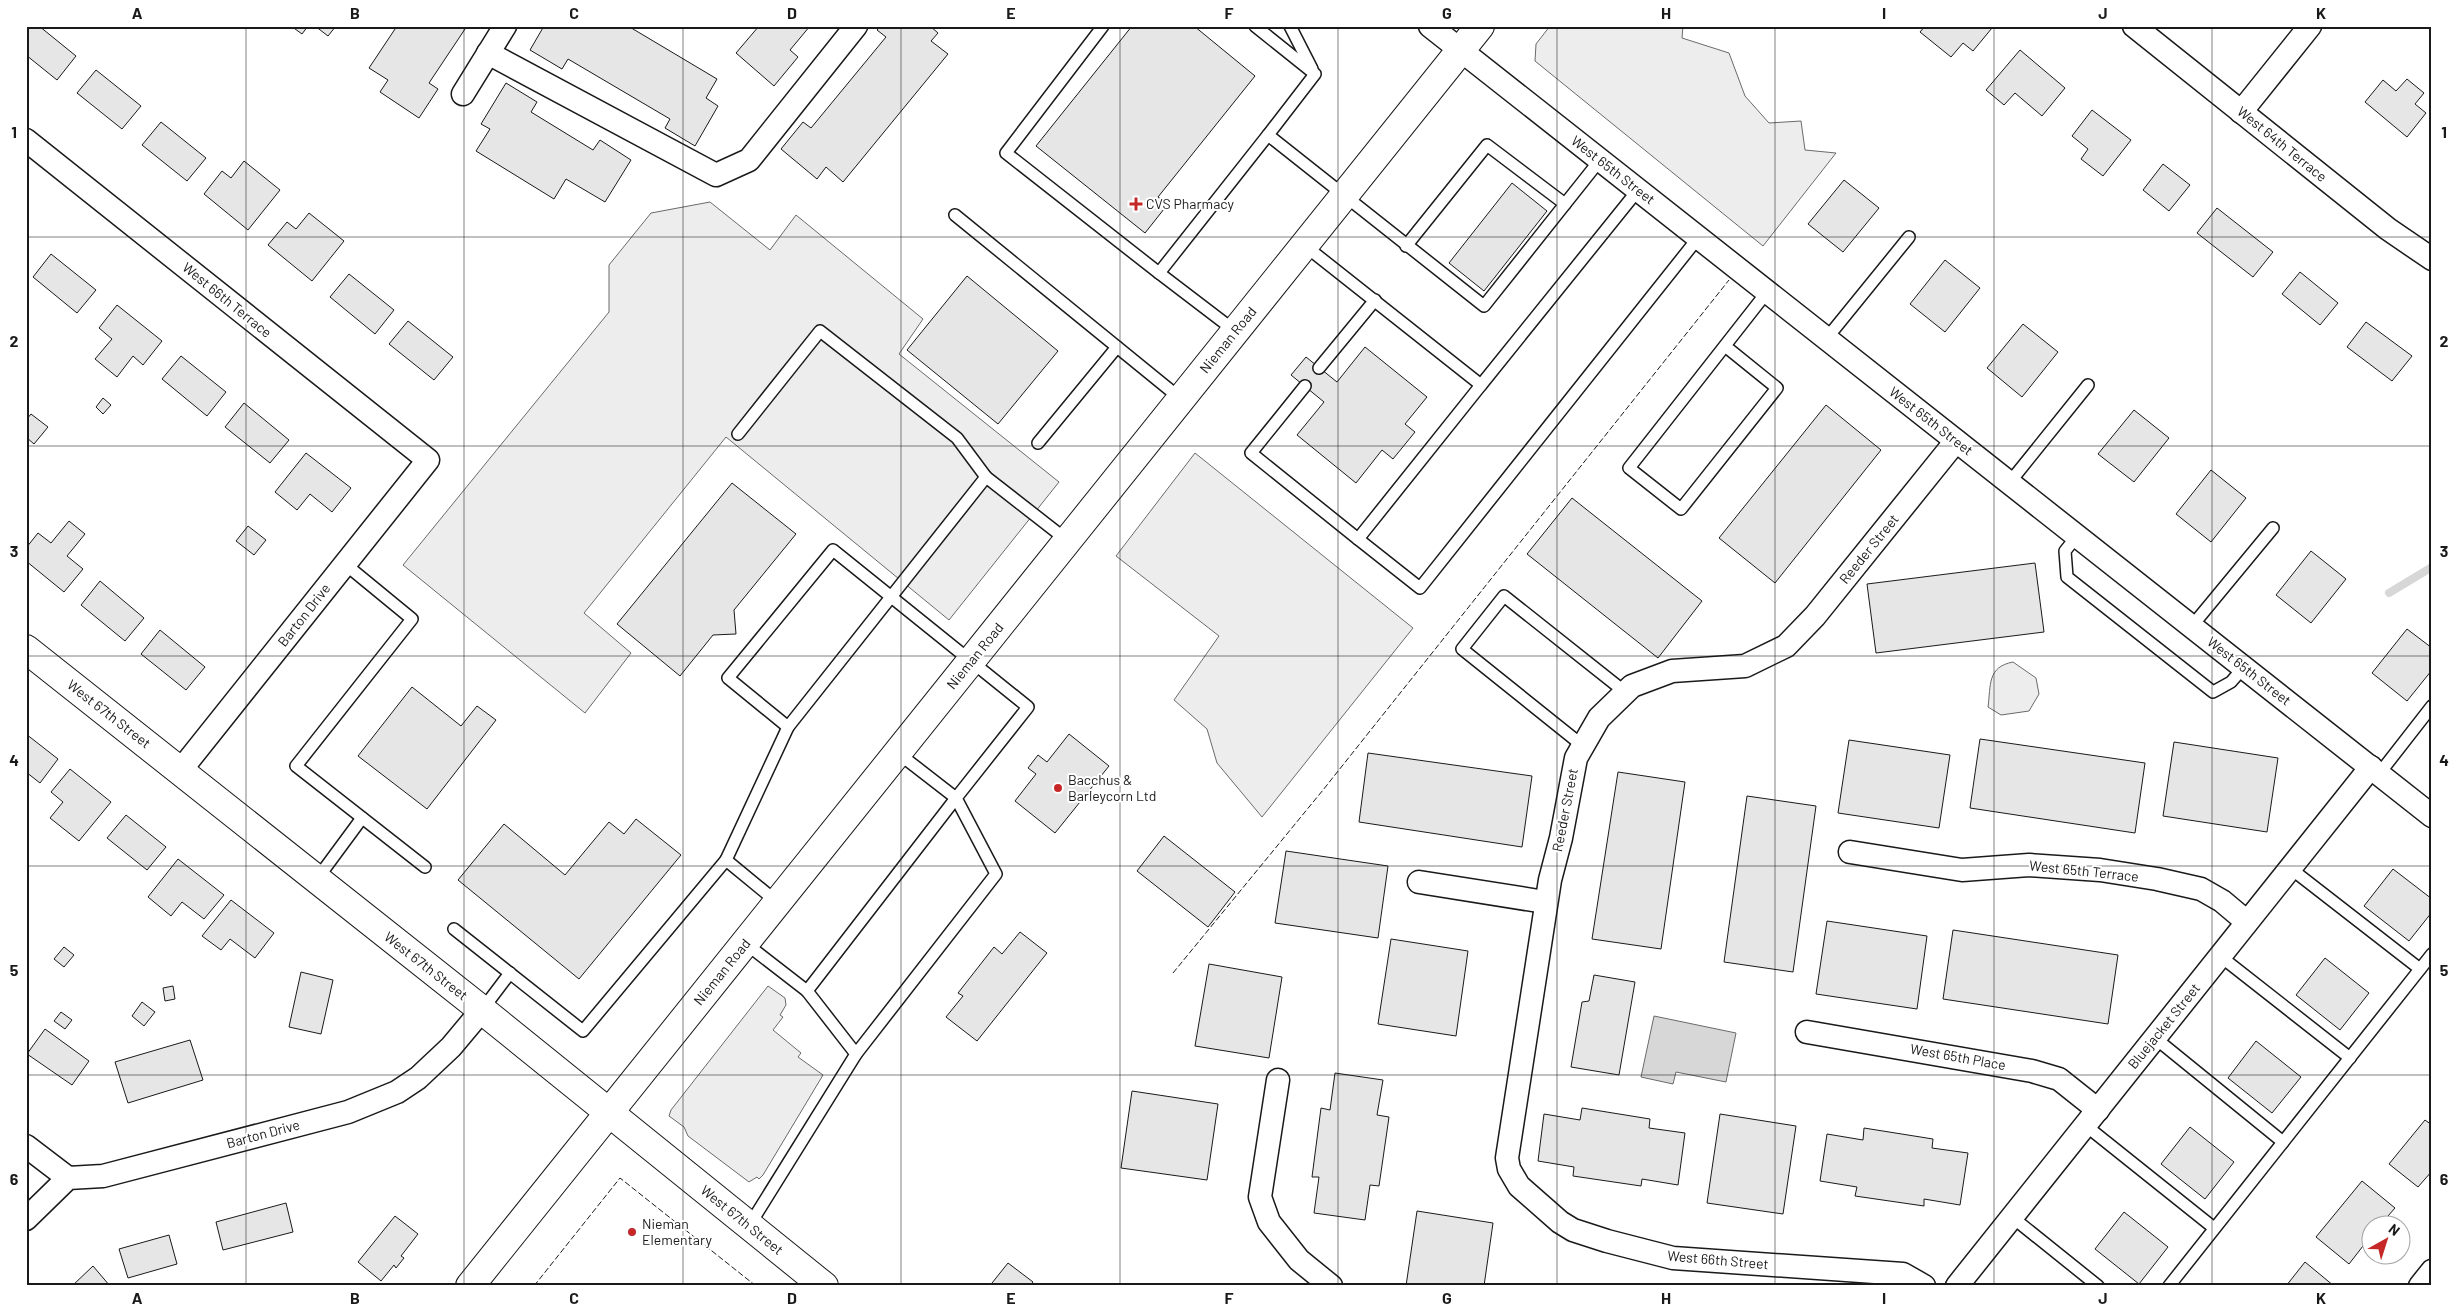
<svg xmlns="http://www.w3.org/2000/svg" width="2458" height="1312" viewBox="0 0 2458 1312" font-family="Barlow,sans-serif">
<rect width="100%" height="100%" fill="#fff"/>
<g fill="#ededed" stroke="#6a6a6a">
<path d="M1550,26h133l-1,12 47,15 16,43 24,27 32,-2 4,29 31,3 -73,93 -228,-185 1,-17z"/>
<path d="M710,202l60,48 26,-35 127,104 -24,35 160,128 -110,138 -223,-183 -142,176 47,40 -46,60 -182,-148 206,-253v-47l42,-52z"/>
<path d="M1195,453l218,175 -151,189 -45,-54 -10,-34 -33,-29 45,-64 -103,-80z"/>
<path d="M2013,662l23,16 3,16 -10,17 -28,4 -13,-8c3,-22 -1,-40 25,-45z"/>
<path d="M768,986l17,12 1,7 -6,10 3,2 -10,13 28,23 -3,4 25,18 -60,100 -4,4 -2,-2 -8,5 -61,-46 -4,-9 -15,-11 2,-6z"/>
</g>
<path fill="#d7d7d7" stroke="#6a6a6a" d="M1654,1016l82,17 -10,49 -50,-10 -3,12 -32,-7z"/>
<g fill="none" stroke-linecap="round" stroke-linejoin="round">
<path stroke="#d7d7d7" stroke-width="8" d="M2389,593l43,-26"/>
</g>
<g fill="#e6e6e6" stroke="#1a1a1a">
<path d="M26,26h13l37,30 -19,24 -31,-25z"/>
<path d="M291,26h17l-6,8z"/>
<path d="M315,26h21l-8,10z"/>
<path d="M397,26h70l-38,57 9,6 -19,29 -39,-26 8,-12 -19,-12z"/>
<path d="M544,26h84l89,53 -11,19 12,8 -23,40 -30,-18 5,-9 -102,-60 -6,10 -32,-19z"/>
<path d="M759,26h51l-20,24 8,7 -24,29 -38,-33z"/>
<path d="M881,26h49l8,7 -7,8 17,13 -105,128 -17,-15 -9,12 -36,-30 22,-27 8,6 75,-91 -9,-7z"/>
<path d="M1132,26h62l61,50 -97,121 10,7 -23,29 -109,-87z"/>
<path d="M1925,26h65l2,2 -19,23 -10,-8 -12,14 -31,-25z"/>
<path d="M2020,50l45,38 -23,28 -27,-23 -11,12 -18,-15z"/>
<path d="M96,70l45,36 -19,23 -45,-36z"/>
<path d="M2407,79l17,14 -9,11 11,9 -19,24 -42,-35 18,-22 13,11z"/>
<path d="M506,83l31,19 -6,10 62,38 7,-10 31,20 -26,42 -39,-23 -12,20 -78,-48 14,-22 -9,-5z"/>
<path d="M2092,110l39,30 -28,36 -22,-17 7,-10 -16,-13z"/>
<path d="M161,122l45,36 -19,23 -45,-36z"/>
<path d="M244,161l36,29 -32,40 -44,-36 18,-23 9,7z"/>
<path d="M2163,164l27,21 -21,26 -26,-21z"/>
<path d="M1844,180l35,28 -36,44 -35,-28z"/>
<path d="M1512,183l35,28 -63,80 -35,-28z"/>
<path d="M2217,208l56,44 -20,25 -56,-44z"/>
<path d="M309,213l35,28 -32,40 -44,-36 19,-23 9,7z"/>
<path d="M51,254l45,36 -19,23 -44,-36z"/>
<path d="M1945,260l35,28 -35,44 -35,-28z"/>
<path d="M2300,272l38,31 -18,22 -38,-31z"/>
<path d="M349,274l45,36 -19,24 -45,-37z"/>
<path d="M967,276l91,75 -60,73 -91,-74z"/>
<path d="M117,305l45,36 -19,24 -10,-9 -16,21 -22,-18 17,-20 -13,-11z"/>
<path d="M408,321l45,36 -19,23 -45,-36z"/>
<path d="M2366,322l46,34 -20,25 -45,-34z"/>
<path d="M2023,324l35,28 -36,45 -35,-29z"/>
<path d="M1365,347l62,50 -22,27 10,8 -22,27 -11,-9 -26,33 -59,-48 27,-33 -33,-27 15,-18 31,25z"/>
<path d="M181,356l45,36 -19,24 -45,-37z"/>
<path d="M103,398l8,7 -8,9 -7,-7z"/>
<path d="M244,403l45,37 -19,23 -45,-36z"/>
<path d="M1826,405l55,45 -106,133 -56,-45z"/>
<path d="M2134,410l35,28 -35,44 -36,-28z"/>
<path d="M31,414l17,13 -14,17 -8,-7v-17z"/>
<path d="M306,453l45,35 -19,24 -22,-18 -13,16 -22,-18z"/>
<path d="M2211,470l35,28 -35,44 -35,-28z"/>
<path d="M732,483l64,51 -62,76 2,24 -23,1 -33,41 -63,-52z"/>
<path d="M1572,498l130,103 -44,57 -131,-104z"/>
<path d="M69,521l16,13 -18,22 16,13 -19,23 -38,-31v-13l12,-15 13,10z"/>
<path d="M248,526l18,14 -12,15 -18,-14z"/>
<path d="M2311,551l35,28 -35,44 -35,-28z"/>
<path d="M2035,563l9,69 -168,21 -9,-69z"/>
<path d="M100,581l44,37 -19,23 -44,-36z"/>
<path d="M2407,629l25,19v22l-25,31 -35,-28z"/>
<path d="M160,630l45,37 -19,23 -45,-36z"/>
<path d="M412,687l49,39 16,-20 19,14 -69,89 -69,-53z"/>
<path d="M26,734l32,25 -18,24 -14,-11z"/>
<path d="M1069,734l40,32 -54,67 -40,-32 21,-27 -8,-6 10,-13 9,7z"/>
<path d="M1980,739l165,24 -10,70 -165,-25z"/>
<path d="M1849,740l101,15 -11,73 -101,-15z"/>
<path d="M2174,742l104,16 -11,74 -104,-16z"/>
<path d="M1368,753l164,23 -10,71 -163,-25z"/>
<path d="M70,769l41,33 -32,39 -29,-23 13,-16 -12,-10z"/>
<path d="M1618,772l67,10 -24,167 -69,-10z"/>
<path d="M1747,796l69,10 -23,166 -69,-10z"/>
<path d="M126,815l40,32 -19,23 -40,-32z"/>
<path d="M636,819l45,36 -102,124 -121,-99 46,-56 61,51 44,-53 15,12z"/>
<path d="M1164,836l71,56 -27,35 -71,-56z"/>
<path d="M1286,851l102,15 -10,72 -103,-15z"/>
<path d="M178,859l46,36 -20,24 -22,-17 -11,14 -23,-19z"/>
<path d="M2393,869l39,30v13l-23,29 -45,-35z"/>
<path d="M231,900l43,33 -19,25 -25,-19 -9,11 -19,-14z"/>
<path d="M1827,921l100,15 -10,73 -101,-15z"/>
<path d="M1953,930l165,25 -10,69 -165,-25z"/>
<path d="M1020,932l27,21 -70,88 -31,-24 17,-21 -5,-3 36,-46 8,7z"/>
<path d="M1391,939l77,12 -12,85 -78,-12z"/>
<path d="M64,947l10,8 -10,12 -10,-8z"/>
<path d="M2325,958l44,35 -29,37 -44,-35z"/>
<path d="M1209,964l73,13 -13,81 -74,-12z"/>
<path d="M301,972l32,8 -12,54 -32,-7z"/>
<path d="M1594,975l41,7 -16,93 -48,-8 11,-65 7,-1z"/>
<path d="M173,986l2,13 -10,2 -2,-13z"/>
<path d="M142,1002l13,10 -11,14 -12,-10z"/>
<path d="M61,1012l11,8 -7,9 -11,-8z"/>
<path d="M45,1029l44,32 -17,24 -45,-31z"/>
<path d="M190,1040l13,40 -75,23 -13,-41z"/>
<path d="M2256,1041l45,36 -29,36 -44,-35z"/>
<path d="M1335,1073l48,7 -6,35 12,2 -10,69 -9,-1 -5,35 -51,-7 5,-36h-7l9,-69 9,2z"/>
<path d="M1132,1091l86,13 -11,76 -86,-12z"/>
<path d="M1582,1108l68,11 -1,9 36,5 -7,52 -36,-6 -1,7 -68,-10 1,-9 -36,-6 6,-47 36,6z"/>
<path d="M1720,1114l76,12 -13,88 -76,-11z"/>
<path d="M2425,1120l7,5v46l-14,16 -29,-23z"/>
<path d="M2190,1127l44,35 -29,37 -44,-35z"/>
<path d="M1864,1128l69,11 -1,9 36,5 -8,52 -36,-6v7l-69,-10 2,-9 -37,-6 7,-47 36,6z"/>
<path d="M2362,1181l33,27 -14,16h-11v13l-21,27 -33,-27z"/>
<path d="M286,1203l7,29 -70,18 -7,-28z"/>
<path d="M1417,1211l76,12 -9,63h-78z"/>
<path d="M2124,1212l44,35 -29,37 -44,-35z"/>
<path d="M395,1216l23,18 -17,22 3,2 -8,10 -2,-3 -13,16 -23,-19z"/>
<path d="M169,1235l8,29 -49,14 -9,-29z"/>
<path d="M2305,1262l29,24h-48z"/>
<path d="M1008,1263l25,19 -3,4h-35l-3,-3z"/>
<path d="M93,1266l17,20h-38z"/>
</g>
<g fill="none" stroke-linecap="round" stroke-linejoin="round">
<defs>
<g id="service">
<path d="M1103,26l-97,127 153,120 109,-138"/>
<path d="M1255,26l60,48 -47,61 216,171 116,-146"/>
<path d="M1290,26l22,43"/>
<path d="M955,215l226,184"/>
<path d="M1304,245l177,140 157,-195"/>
<path d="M1406,246l81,-101 78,59"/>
<path d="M1159,273l76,58"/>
<path d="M1827,338l82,-101"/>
<path d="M1725,346l52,42 -96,121 -52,-41 138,-176"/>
<path d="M1319,368l56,-68"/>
<path d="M1305,386l-54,67 107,86 123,-154"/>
<path d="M738,434l82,-103 137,107 29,39"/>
<path d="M1038,443l79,-96"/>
<path d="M2010,482l78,-97"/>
<path d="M2077,536l-12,15 2,26 146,115 18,-10 13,-15"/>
<path d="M1358,539l62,49 278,-350"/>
<path d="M345,564l67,55 -116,147 129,101"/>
<path d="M2192,626l81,-98"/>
<path d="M1583,746l-121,-97 42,-53 121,96"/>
<path d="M2379,774l53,-68"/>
<path d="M2290,868l130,101"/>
<path d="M317,879l45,-61"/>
<path d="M777,902l-51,-42 62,-133"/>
<path d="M454,929l129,102 143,-171"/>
<path d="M745,943l62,48 149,-193 -58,-45"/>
<path d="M2220,956l130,102"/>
<path d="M482,1010l28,-37"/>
<path d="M2155,1038l128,104"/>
<path d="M856,1054l140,-180 -40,-76 72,-91c-65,-52 -130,-105 -195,-157l-105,128 60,49 198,-250 82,64"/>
<path d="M2085,1125l129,103"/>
<path d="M2012,1217l86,69"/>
<path d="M749,1226l107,-172 -49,-63"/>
<path d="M2169,1286l263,-332"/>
</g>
<g id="minor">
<path d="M1430,26l1002,790"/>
<path d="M2134,26l254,203 44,30"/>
<path d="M488,53l228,122 33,-15 107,-134"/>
<path d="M463,94l42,-68"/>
<path d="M2241,112l69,-86"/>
<path d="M26,140l402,320 -248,311"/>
<path d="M1850,852l112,18 67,-5 71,5 57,9 44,10 21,12 25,21"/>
<path d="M1419,882l126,20"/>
<path d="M1807,1032l225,39 27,8 39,31"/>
<path d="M1278,1080l-18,117 9,25 30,38 32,26"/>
<path d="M26,1146l42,32"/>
<path d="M26,1219l42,-41 35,-2 245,-64 49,-20 21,-14 33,-31 31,-37"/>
<path d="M1924,1286l-21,-12 -230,-16 -66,-17 -34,-11 -13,-8 -41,-36 -10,-17 -2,-11 43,-278 11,-42 15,-80 23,-40 33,-32 40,-15 73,-5 41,-20 29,-30 141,-175"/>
<path d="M1957,1286l414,-519"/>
<path d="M2420,1286l12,-15"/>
</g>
<path id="tertiary" d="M26,649l456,361 342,276"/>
<path id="secondary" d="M470,1286l1010,-1260"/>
</defs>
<use href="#service" stroke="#1a1a1a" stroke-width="14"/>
<use href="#minor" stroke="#1a1a1a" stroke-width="25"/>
<use href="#tertiary" stroke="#1a1a1a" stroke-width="30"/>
<use href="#secondary" stroke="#1a1a1a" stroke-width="30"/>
<use href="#service" stroke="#fff" stroke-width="11"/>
<use href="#minor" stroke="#fff" stroke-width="22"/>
<use href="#tertiary" stroke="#fff" stroke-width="28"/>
<use href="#secondary" stroke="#fff" stroke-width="28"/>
<g stroke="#1a1a1a" stroke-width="1" stroke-dasharray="6 2.5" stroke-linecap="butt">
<path d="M1173,973l150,-183 406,-510"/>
<path d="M534,1286l86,-108 136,108"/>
</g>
</g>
<path fill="none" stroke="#1a1a1a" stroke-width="1" stroke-opacity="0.55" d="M246,26v1260M464,26v1260M683,26v1260M901,26v1260M1120,26v1260M1338,26v1260M1557,26v1260M1775,26v1260M1994,26v1260M2212,26v1260M26,237h2406M26,446h2406M26,656h2406M26,866h2406M26,1075h2406"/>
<g fill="#c62828" stroke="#fff" stroke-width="2">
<path d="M1133.5 196.5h5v5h5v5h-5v5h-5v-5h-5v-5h5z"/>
<circle cx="1058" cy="788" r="5"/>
<circle cx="632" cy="1232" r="5"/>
</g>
<g text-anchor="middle" stroke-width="4" stroke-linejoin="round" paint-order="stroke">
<g font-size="14" fill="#1a1a1a" stroke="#fff">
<text transform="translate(2282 144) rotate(39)" y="5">West 64th Terrace</text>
<text transform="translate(1613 170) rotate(38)" y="5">West 65th Street</text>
<text transform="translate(227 300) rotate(39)" y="5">West 66th Terrace</text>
<text transform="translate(1228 340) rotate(-51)" y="5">Nieman Road</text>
<text transform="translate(1931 421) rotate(38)" y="5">West 65th Street</text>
<text transform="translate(1869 549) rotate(-51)" y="5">Reeder Street</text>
<text transform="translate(304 615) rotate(-52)" y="5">Barton Drive</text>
<text transform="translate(975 656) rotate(-51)" y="5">Nieman Road</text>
<text transform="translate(2249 671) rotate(38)" y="5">West 65th Street</text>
<text transform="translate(109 714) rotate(38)" y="5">West 67th Street</text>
<text transform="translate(1565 810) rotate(-79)" y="5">Reeder Street</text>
<text transform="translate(2084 871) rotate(6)" y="5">West 65th Terrace</text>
<text transform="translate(426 966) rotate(38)" y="5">West 67th Street</text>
<text transform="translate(722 972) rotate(-51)" y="5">Nieman Road</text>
<text transform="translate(2164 1026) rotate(-51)" y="5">Bluejacket Street</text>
<text transform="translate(1958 1057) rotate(10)" y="5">West 65th Place</text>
<text transform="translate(263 1134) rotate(-15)" y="5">Barton Drive</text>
<text transform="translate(742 1220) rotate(39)" y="5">West 67th Street</text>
<text transform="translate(1718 1260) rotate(5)" y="5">West 66th Street</text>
</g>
<g font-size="14" fill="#1a1a1a" stroke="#fff" text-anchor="start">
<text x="1146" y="209">CVS Pharmacy</text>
<text x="1068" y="785">Bacchus &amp;<tspan x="1068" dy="16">Barleycorn Ltd</tspan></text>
<text x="642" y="1229">Nieman<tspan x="642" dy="16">Elementary</tspan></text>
</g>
</g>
<rect width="2458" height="1312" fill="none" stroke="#ffffff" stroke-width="55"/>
<g transform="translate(2386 1240) rotate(39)"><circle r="24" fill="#ffffff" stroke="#a3a3a3"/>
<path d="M0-4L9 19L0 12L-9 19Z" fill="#c62828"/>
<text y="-8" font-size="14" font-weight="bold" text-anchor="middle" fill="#1a1a1a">N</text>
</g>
<rect x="28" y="28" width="2402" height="1256" fill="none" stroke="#1a1a1a" stroke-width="2"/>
<g font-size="16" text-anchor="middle" font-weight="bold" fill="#1a1a1a">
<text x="137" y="19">A</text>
<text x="355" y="19">B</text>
<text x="574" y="19">C</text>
<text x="792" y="19">D</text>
<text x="1011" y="19">E</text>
<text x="1229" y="19">F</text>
<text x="1447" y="19">G</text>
<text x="1666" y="19">H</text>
<text x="1884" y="19">I</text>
<text x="2103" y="19">J</text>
<text x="2321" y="19">K</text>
<text x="14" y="138">1</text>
<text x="2444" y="138">1</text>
<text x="14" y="347">2</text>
<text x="2444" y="347">2</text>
<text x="14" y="557">3</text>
<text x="2444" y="557">3</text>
<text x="14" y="766">4</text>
<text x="2444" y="766">4</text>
<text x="14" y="976">5</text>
<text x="2444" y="976">5</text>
<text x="14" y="1185">6</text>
<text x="2444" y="1185">6</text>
<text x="137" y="1304">A</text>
<text x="355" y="1304">B</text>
<text x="574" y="1304">C</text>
<text x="792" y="1304">D</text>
<text x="1011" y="1304">E</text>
<text x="1229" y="1304">F</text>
<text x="1447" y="1304">G</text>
<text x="1666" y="1304">H</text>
<text x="1884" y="1304">I</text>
<text x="2103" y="1304">J</text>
<text x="2321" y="1304">K</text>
</g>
</svg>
